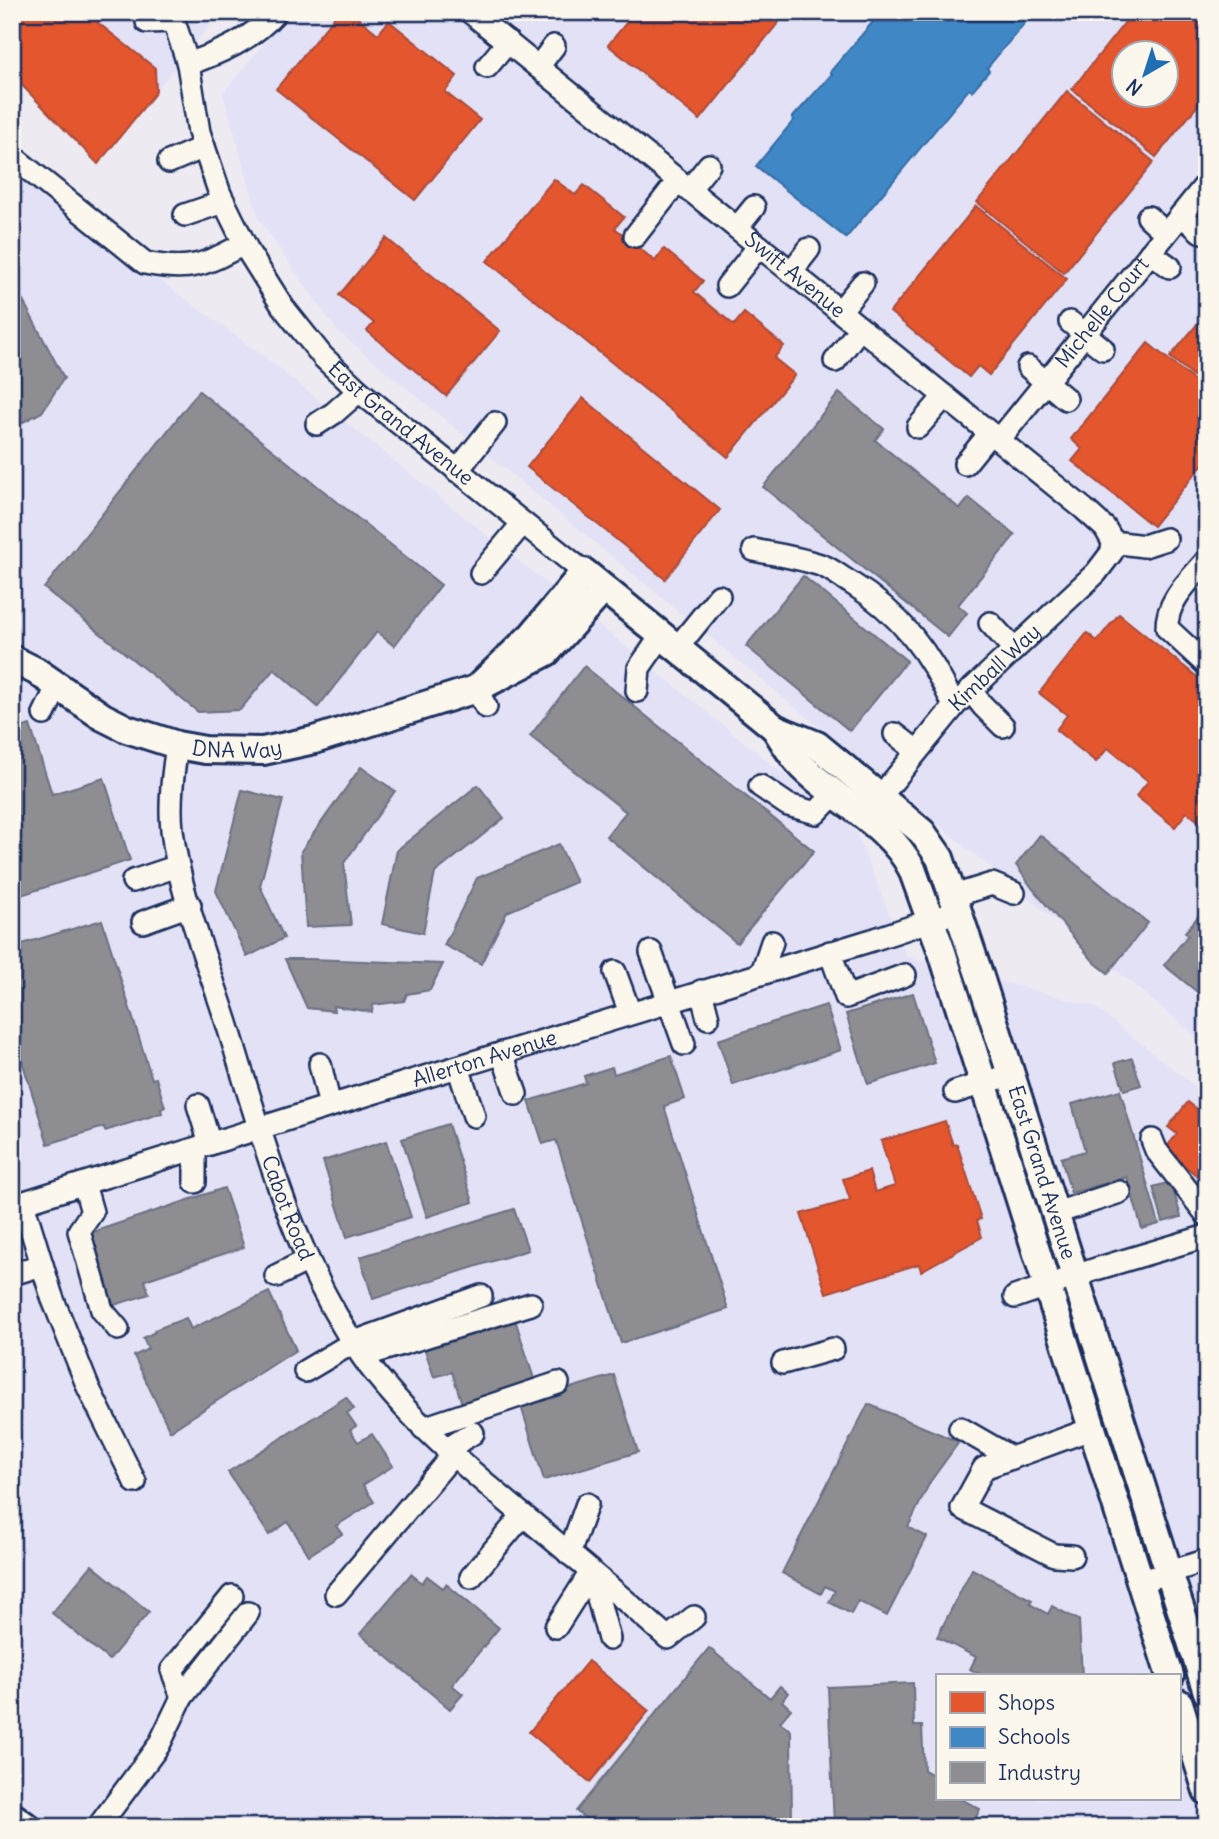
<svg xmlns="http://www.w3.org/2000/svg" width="1219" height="1839" viewBox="0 0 1219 1839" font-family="Delius,sans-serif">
<rect width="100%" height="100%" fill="#edeaf2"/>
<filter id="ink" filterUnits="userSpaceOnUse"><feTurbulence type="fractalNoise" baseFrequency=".0143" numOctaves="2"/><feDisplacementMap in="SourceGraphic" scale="14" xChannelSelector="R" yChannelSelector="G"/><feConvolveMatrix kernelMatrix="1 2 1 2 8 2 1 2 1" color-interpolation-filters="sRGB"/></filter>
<g filter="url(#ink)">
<g fill="#e3e1f6" fill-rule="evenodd">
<path d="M12,12h209l-116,140z"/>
<path d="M290,12h917v1033l-870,-714 -78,-112 -36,-126zM1124,52h42v42h-42z"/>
<path d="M12,172l258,189 586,471 51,125 188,50 112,89v731h-1171l-24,-19zM937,1676h242v123h-242z"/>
</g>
<g fill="#e4572e" stroke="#a84b3c" stroke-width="2" fill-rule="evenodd">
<path d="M12,12h92l-7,10 58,46 1,24 -58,72 -86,-89z"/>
<path d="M338,12h13l27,22 11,-13 68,55 -12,16 35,28 -65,80 -139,-111z"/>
<path d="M635,12h152l-87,108 -92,-75z"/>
<path d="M1133,12h74v91l-5,-3 -46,57 -84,-68zM1124,52h42v42h-42z"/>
<path d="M1067,91l87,71 -90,111 -87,-71z"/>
<path d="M554,179l21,16 9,-10 40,32 -9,11 40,33 9,-12 39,32 -9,11 40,33 10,-12 40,33 -10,12 21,17 -67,82 -241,-196z"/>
<path d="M976,206l91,73 -78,96 -11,-9 -9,11 -79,-65z"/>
<path d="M386,238l114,93 -54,65 -79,-65 7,-8 -35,-28z"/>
<path d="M1207,312v75l-37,-30z"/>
<path d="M1148,343l59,48v68l-54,67 -81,-65 10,-12 -11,-10z"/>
<path d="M583,398l137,112 -55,69 -138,-112z"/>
<path d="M1119,614l88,71v143l-20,-16 -12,15 -39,-31 12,-15 -40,-33 -12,14 -40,-32 11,-15 -28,-22 48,-60 10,8z"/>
<path d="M1188,1102l19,15v67l-42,-35 12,-15 -9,-7z"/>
<path d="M945,1121l8,24 4,-1 24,75 -4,1 5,17 -61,34 -2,-7 -93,29 -25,-79 49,-14 -7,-21 26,-8 6,21 20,-6 -14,-45z"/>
<path d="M588,1661l61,50 -59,71 -61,-50z"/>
</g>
<path fill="#3f88c5" stroke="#346da6" stroke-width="2" d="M877,12h157l-47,56 2,3 -17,20 -3,-2 -123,149 -90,-72 38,-46 -2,-2 40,-44 -2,-2 47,-55 -2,-2z"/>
<g fill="#8d8d92" stroke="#6b7182" stroke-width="2">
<path d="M12,280l52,98 -22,34 -30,16z"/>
<path d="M199,391l242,194 -47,61 -17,-14 -59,75 -44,-38 -34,41 -42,2 -154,-124z"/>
<path d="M839,393l45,36 -9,11 85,69 9,-11 46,37 -57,70 9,8 -19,24 -185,-150z"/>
<path d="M803,576l104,85 -57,70 -104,-85z"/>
<path d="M584,666l230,185 -77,92 -131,-107 20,-24 -96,-76z"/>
<path d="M30,725l22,69 52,-16 26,82 -118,38v-167z"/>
<path d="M361,767l34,24 -51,72 7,62 -45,2 -5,-76z"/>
<path d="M478,785l26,33 -69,55 -12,60 -41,-9 15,-74z"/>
<path d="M242,790l41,10 -23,86 24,52 -37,19 -31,-66z"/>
<path d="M1040,835l108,88 -40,50 -14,-11 -62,-74 -16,-23z"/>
<path d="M559,844l17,38 -69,30 -26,52 -37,-19 33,-67z"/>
<path d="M1206,907l1,1v92l-43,-35 24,-30 -3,-3z"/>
<path d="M102,920l50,159 4,-1 9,29 -4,2 1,4 -57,18 -1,-4 -56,17 -36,-115v-82z"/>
<path d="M285,959h25l133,5 -13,26 -23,4 -3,7 -31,4 -1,7 -39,-6 1,5 -27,-3z"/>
<path d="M913,993l22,70 -67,21 -22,-70z"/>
<path d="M826,1005l15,45 -108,35 -15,-45z"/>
<path d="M671,1056l14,43 -21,7 64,203 -107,34 -65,-203 -13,4 -14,-43 57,-18 -2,-7 28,-9 2,7z"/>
<path d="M1132,1058l9,27 -17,5 -9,-27z"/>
<path d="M1120,1090l39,134 -17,5 -15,-52 -56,16 -10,-35 24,-7 -13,-47z"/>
<path d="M448,1124l25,78 -46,15 -25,-78z"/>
<path d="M386,1141l25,76 -64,20 -24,-76z"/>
<path d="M1171,1182l10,35 -18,5 -10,-35z"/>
<path d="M224,1188l20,59 -99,33 4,14 -38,12 -24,-72z"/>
<path d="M514,1209l14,41 -155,49 -13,-42z"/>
<path d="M269,1292l27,58 -126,81 -36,-75 14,-7 -5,-11 12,-6 -1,-2 32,-12 5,11z"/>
<path d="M513,1313l23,72 -73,22 -11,-35 -18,5 -12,-36z"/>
<path d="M614,1375l24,77 -94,28 -24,-77z"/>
<path d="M346,1397l8,12 -7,4 9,13 -6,4 8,12 14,-8 21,32 -30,19 11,17 -38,24 6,8 -33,21 -21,-33 -19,13 -41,-63z"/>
<path d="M868,1404l91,38 -29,40 -22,45 19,10 -40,79 -29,-15 -7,13 -22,-12 6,-11 -10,-5 -4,8 -39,-21z"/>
<path d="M92,1565l57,47 -40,48 -57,-47z"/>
<path d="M972,1569l60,31 -2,4 18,10 4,-8 27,14 3,56h-99l-13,-7 6,-12 -39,-20z"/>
<path d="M411,1574l11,9 5,-7 16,12 3,-4 53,44 -47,57 11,9 -13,15 -90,-75z"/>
<path d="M709,1648l61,50 10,-12 8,7 -6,8 9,8 -11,13 11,9 1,89 -3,5 2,2h-195l-20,-16z"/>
<path d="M913,1683l1,43h8l2,44 13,7v22h24l19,10 -9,18h-137l-6,-140z"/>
</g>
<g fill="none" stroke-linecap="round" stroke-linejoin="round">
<defs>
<g id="minor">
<path id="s1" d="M171,12l17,52 11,68 21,62 29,59 34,54 40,50 36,34 225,181"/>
<path id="s2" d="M470,12l614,497 21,19 8,14"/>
<path d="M147,22l27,-1"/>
<path d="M188,64c34,-12 63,-24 88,-52"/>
<path d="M487,67l21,-25"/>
<path d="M538,67l16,-21"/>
<path d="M12,156l133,107c45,9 59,2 99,-19"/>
<path d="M169,162l35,-15"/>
<path d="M689,190l20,-25"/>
<path d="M185,215l38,-13"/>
<path d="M1181,215l20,17"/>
<path d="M1148,217l18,16"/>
<path d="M737,228l17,-21"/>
<path d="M635,236l43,-55"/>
<path d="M1150,253l20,14"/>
<path d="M791,272l18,-23"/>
<path d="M727,286l32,-40"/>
<path d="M840,311l23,-28"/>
<path d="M1070,322l33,27"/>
<path d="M835,361l25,-33"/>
<path d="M1028,367l38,32"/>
<path d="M317,424l17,-11 25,-22"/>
<path d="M918,427l27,-31"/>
<path id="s3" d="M999,440l208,-257"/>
<path d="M965,464l25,-31"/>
<path d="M457,471l38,-48"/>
<path d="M1113,542l31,4 22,-7"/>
<path d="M754,550c23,5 48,8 69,16 10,4 19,12 28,17 49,30 80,71 103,123"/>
<path d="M1207,560c-17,20 -41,41 -40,68l40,37"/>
<path d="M481,573l42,-50"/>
<path d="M990,623l24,26"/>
<path d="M677,648l42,-52"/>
<path d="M476,689l10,18"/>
<path d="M970,690l13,16 20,20"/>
<path d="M637,691l2,-23 23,-33"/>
<path d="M44,714l14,-29"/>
<path d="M895,734l22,17"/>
<path id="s4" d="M177,745c-4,28 -8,57 -5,85 7,62 35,131 54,190 36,116 66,235 136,336 43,60 99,107 155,154 51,42 102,84 151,128l26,-21"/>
<path d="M760,786l28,19 28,8 19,-20"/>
<path id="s5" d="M880,797l76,-93 140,-131 16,-21 1,-10"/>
<path d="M133,881l45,-15"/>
<path d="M954,896l38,-12 22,9"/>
<path d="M143,922l47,-17"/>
<path d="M651,952l33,92"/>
<path d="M830,952l16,45 59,-22"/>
<path d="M615,972l15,41"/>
<path d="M762,972l10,-30"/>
<path d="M701,991l7,27"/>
<path d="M502,1053l14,41"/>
<path d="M320,1064l10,42"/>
<path d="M458,1067l16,49"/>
<path d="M955,1092l42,-13"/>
<path d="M198,1105l12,39"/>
<path d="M1152,1140l4,10 51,65"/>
<path d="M195,1182v-33"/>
<path d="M84,1184l8,28 -13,19 23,79 16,19"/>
<path d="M23,1203l29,94 36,90 47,95"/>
<path id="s6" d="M12,1206l318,-100 542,-166 87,-29"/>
<path d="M1056,1213l64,-21"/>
<path d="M12,1274l30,-9"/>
<path d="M276,1276l32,-16"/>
<path d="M1015,1297l81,-28 111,-33"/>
<path d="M363,1356l168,-52"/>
<path d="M783,1363l50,-14"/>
<path d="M305,1371l49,-29 127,-46"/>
<path d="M423,1428l135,-45"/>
<path d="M960,1428l52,30"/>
<path d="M446,1450l27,-17"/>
<path d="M569,1554l18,-50"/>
<path d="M1072,1556l-18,-1 -92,-47 22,-40 107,-39"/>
<path d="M591,1572l18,67"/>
<path d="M471,1577l52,-62"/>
<path d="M1140,1582l67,-22"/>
<path d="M336,1594l116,-138"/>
<path d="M556,1627l35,-55"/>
<path d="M182,1697l-10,-27 60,-74"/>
<path d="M98,1827l61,-82 23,-48 66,-84"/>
</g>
<g id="major">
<path id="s7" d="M12,659l24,12 67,46 24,12 50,16 28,5 58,1 51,-11 162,-51 71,-37 57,-63"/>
<path id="s8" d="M476,689l57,-55 51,-62 191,156 42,17 105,87 18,26 41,122 226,712"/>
<path d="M775,728c8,12 15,26 25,36 35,37 88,58 112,105l30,83 228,724"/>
<path d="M1179,1703l28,88"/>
<path d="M12,1816l15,11"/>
</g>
</defs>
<use href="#minor" stroke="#1b2f5e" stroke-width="26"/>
<use href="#major" stroke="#1b2f5e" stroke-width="32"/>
<use href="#minor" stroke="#fbf7ec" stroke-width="21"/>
<use href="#major" stroke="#fbf7ec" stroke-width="26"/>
</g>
</g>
<g text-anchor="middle" stroke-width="7" stroke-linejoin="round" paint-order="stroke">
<g font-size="21" fill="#1b2f5e" stroke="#fbf7ec">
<text dy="7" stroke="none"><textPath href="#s2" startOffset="418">Swift Avenue</textPath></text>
<text dy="7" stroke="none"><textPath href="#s3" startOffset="164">Michelle Court</textPath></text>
<text dy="7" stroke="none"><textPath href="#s1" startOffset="485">East Grand Avenue</textPath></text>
<text dy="7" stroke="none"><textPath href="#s5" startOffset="173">Kimball Way</textPath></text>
<text dy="7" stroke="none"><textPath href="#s7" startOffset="248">DNA Way</textPath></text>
<text dy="7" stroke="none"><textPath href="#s6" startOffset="495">Allerton Avenue</textPath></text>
<text dy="7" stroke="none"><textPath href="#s8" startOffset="950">East Grand Avenue</textPath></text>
<text dy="7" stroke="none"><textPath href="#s4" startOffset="481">Cabot Road</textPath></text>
</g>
</g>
<rect width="1219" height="1839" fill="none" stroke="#fbf7ec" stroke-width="42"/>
<rect x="21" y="21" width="1177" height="1797" fill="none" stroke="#1b2f5e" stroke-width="2.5" filter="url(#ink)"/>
<rect x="936" y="1674" width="245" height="126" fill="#fbf7ec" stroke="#a1a7b3" stroke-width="2"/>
<rect x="950" y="1692" width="35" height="21" fill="#e4572e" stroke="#a1a7b3" stroke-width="2"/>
<text x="998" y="1710" font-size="21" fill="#1b2f5e">Shops</text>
<rect x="950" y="1727" width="35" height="21" fill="#3f88c5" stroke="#a1a7b3" stroke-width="2"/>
<text x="998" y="1744" font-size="21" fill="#1b2f5e">Schools</text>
<rect x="950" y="1762" width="35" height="21" fill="#8d8d92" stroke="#a1a7b3" stroke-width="2"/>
<text x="998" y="1780" font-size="21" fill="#1b2f5e">Industry</text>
<g transform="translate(1145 74) rotate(219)"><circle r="33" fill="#fbf7ec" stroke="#a1a7b3" stroke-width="2"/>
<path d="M0-5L12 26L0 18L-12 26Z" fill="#1f6fb2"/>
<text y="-10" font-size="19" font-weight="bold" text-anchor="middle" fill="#1b2f5e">N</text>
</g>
</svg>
